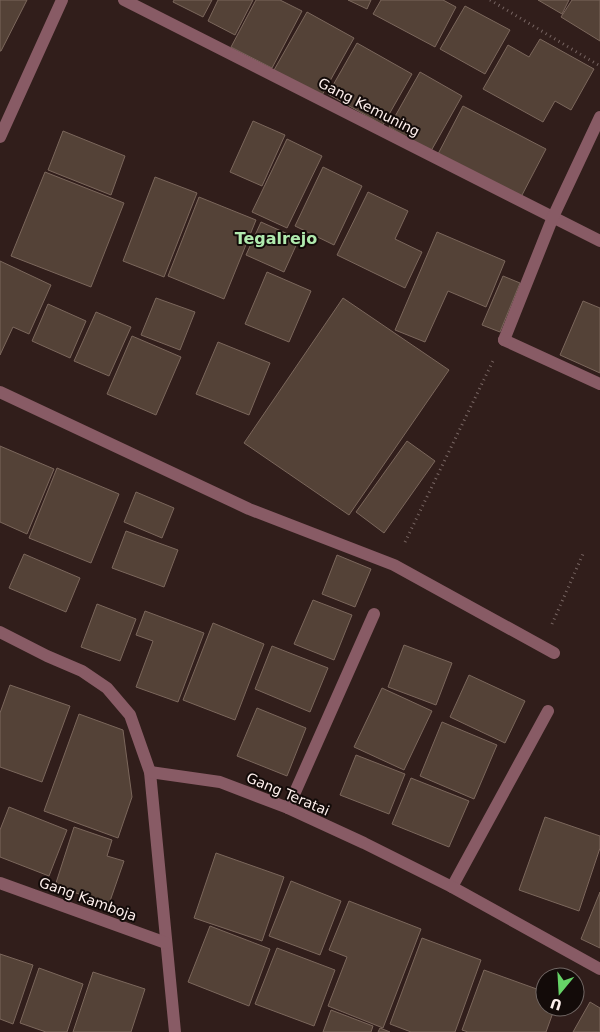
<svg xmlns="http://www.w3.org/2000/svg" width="600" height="1032" viewBox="0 0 600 1032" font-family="'DejaVu Sans',sans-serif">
<rect width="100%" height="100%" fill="#311e1b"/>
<g fill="#544237" stroke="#7b675c">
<path d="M0,0h27l-26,51h-1z"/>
<path d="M174,0h38l-9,17 -30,-15z"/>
<path d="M218,0h35l-18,35 -27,-14z"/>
<path d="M256,0h24l22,11 -30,57 -41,-21z"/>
<path d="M348,0h23l-4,9z"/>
<path d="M381,0h62l13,7 -21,40 -62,-33z"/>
<path d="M538,0h31l-7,14z"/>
<path d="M572,0h28v41l-39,-24z"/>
<path d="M465,6l45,24 -25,44 -45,-25z"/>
<path d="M307,12l47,26 -33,59 -47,-27z"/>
<path d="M540,39l54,30 -23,41 -16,-9 -12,21 -60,-33 25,-44 21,12z"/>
<path d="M357,43l55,31 -29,51 -55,-31z"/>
<path d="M420,72l42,24 -31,55 -42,-24z"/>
<path d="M463,106l83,43 -25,48 -83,-43z"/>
<path d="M253,121l32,14 -23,51 -32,-14z"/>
<path d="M63,131l62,25 -14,39 -63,-25z"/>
<path d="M287,139l35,17 -35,72 -35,-16z"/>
<path d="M323,167l39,19 -28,59 -39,-19z"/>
<path d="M45,172l79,31 -33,84 -80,-31z"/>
<path d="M155,177l42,16 -33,84 -41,-16z"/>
<path d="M368,192l40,19 -13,28 27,13 -17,36 -68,-33z"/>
<path d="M199,197l57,23 -32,79 -56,-23z"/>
<path d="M261,222l38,17 -15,33 -38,-17z"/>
<path d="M437,232l68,29 -19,46 -38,-16 -23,51 -30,-12z"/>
<path d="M0,261l51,24 -22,49 -16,-7 -13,28z"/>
<path d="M267,272l44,19 -22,51 -44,-18z"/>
<path d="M503,276l17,7 -20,49 -18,-7z"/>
<path d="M156,298l39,14 -15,38 -39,-15z"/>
<path d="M343,298l106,72 -100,145 -105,-72z"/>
<path d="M583,301l17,7v65l-40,-18z"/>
<path d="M48,304l38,17 -16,37 -38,-17z"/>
<path d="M96,312l35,15 -22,49 -35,-15z"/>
<path d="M132,336l49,21 -25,58 -49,-21z"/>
<path d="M218,342l52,21 -21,52 -53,-21z"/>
<path d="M407,441l28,20 -51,72 -28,-21z"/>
<path d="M0,446l54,23 -27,65 -27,-12z"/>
<path d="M57,468l62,26 -28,69 -62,-25z"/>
<path d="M136,492l38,16 -12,30 -38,-16z"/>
<path d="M126,531l52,19 -14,37 -52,-19z"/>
<path d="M24,554l56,24 -14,34 -57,-24z"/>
<path d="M337,555l34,14 -16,38 -33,-13z"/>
<path d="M313,600l39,15 -18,45 -40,-16z"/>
<path d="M97,604l39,15 -16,42 -39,-14z"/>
<path d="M145,611l59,22 -26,69 -42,-15 17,-46 -17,-6z"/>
<path d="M213,623l51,21 -29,76 -52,-20z"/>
<path d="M404,645l48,18 -16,42 -48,-18z"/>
<path d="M272,646l56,22 -18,44 -55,-23z"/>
<path d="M469,675l56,26 -20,42 -55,-26z"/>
<path d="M10,685l60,21 -28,76 -42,-15v-54z"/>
<path d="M382,688l50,23 -28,59 -50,-23z"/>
<path d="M257,708l49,20 -19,48 -50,-20z"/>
<path d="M79,714l44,16 9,67 -14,41 -74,-27z"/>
<path d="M442,722l55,23 -23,54 -54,-23z"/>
<path d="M356,755l49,19 -16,40 -49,-19z"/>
<path d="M411,778l58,23 -20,46 -57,-23z"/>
<path d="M9,807l58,23 -18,46 -49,-19v-27z"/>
<path d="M545,817l55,19v12l-21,63 -60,-21z"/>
<path d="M74,827l38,13 -5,16 17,5 -15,43 -54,-18z"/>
<path d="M216,853l68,24 -22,64 -68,-23z"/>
<path d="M291,881l50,20 -21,54 -51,-19z"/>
<path d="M600,892v56l-19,-9z"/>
<path d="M349,901l72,28 -38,99 -55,-22 19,-49 -18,-7z"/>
<path d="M210,926l60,23 -21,57 -61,-24z"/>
<path d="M422,938l59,22 -26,72h-44l-21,-8z"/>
<path d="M277,948l58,22 -21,56 -59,-22z"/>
<path d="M0,954l33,11 -20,59 -13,-5z"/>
<path d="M39,968l44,16 -16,48h-21l-26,-9z"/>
<path d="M484,970l61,22v15h10l-9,25h-78l-6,-2z"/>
<path d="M93,972l52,17 -14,43h-58z"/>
<path d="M590,1002l10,6v24h-27z"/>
<path d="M331,1010l42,16 -2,6h-48z"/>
<path d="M380,1028l10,4h-12z"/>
</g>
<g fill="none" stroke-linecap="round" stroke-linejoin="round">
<g stroke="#776562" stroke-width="3" stroke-dasharray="1 4" stroke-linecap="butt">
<path d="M490,0l110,66"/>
<path d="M405,542l88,-181"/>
<path d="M552,624l31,-70"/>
</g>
<g stroke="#885b65" stroke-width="12">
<path d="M504,340l96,44"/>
<path d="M288,808l86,-194"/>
<path d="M452,887l96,-176"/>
</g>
<g stroke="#885b65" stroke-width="12">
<path d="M124,0l476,241"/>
<path d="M0,137l62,-137"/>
<path d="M504,340l49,-123 47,-100"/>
<path d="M0,392l249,117 145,56 160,88"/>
<path d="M0,632l47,24 35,15 25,17 23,27 20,57 25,260"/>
<path d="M150,772l70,10 68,26 76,35 88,44 148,82"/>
<path d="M0,883l166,60"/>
</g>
</g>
<g text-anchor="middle" stroke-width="4" stroke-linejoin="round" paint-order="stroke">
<g font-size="14" fill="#fef0ed" stroke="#130b09">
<text transform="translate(369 107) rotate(27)" y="5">Gang Kemuning</text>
<text transform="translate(288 794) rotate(23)" y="5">Gang Teratai</text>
<text transform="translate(88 899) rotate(20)" y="5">Gang Kamboja</text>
</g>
<g font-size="16" font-weight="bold" fill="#b0eaae" stroke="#130b09">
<text x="276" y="244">Tegalrejo</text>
</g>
</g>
<g transform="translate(560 992) rotate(198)"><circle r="24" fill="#130b09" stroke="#716764"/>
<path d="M0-4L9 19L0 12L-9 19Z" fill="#66d467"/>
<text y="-8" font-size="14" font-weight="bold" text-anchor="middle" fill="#fef0ed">U</text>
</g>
</svg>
